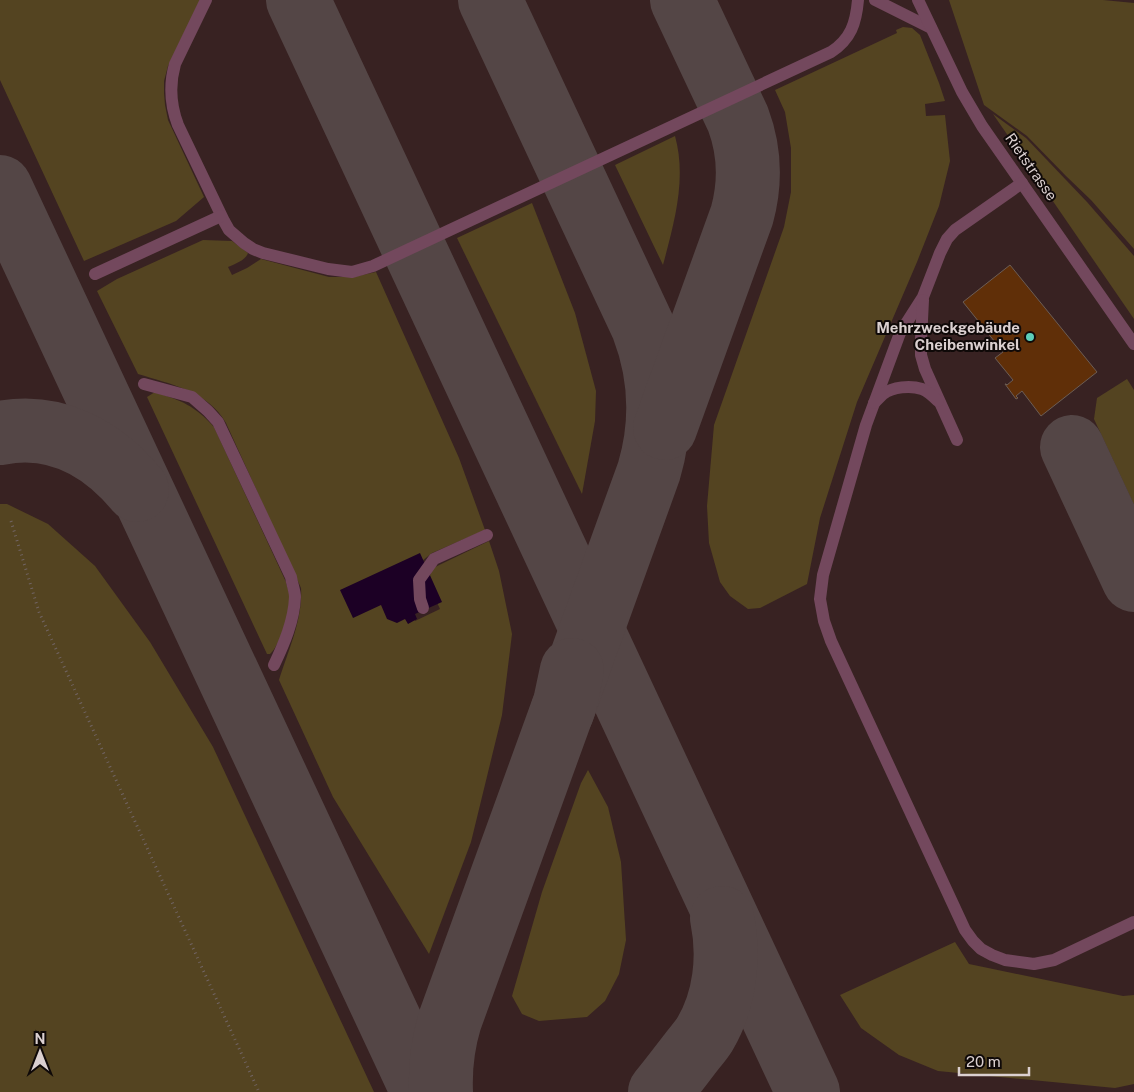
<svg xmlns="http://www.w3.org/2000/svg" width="1134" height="1092" viewBox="0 0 1134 1092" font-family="'Public Sans',sans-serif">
<rect width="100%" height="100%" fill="#2b1d1c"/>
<rect fill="#382222" x="0" y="0" width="1134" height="1092"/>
<g fill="#544421">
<path d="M0,0h200l-32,66 -4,15v12l1,12 3,15 36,77 -28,24 -92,40 -84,-181z"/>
<path d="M949,0h154l31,3v246l-43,-49 -25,-24 -39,-40 -43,-31z"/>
<path d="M903,27l9,1 8,7 19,48 6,18 -20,3 1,12 19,-1 5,46 -11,45 -22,56 -60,140 -37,116 -13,66 -47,24 -12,1 -18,-13 -10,-14 -11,-39 -2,-37 7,-81 70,-198 7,-35v-44l-6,-36 -10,-22 122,-57 -1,-3z"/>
<path d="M993,114l33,24 61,64 47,54v63z"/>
<path d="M675,136c12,43 -1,87 -12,129l-48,-100z"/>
<path d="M532,203l43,110 21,78 -1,30 -13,73 -125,-256z"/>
<path d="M203,240l29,1 16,12c-2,7 -13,11 -20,14l4,8 15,-7 14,-9 68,18h24l23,-5 83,186 26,72 -53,23 -10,8 -14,43 7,17 25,-12c-7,-17 -16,-23 -7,-41l56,-27 10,30 13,63 -10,81 -31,127 -42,112 -96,-157 -54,-117c9,-29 24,-61 22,-92l-75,-165c-18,-32 -56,-39 -88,-49l-41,-83 20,-12z"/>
<path d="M1127,379l7,11v115l-40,-86 3,-21z"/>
<path d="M155,392c27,9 39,13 59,35l72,155c1,5 4,11 4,16 1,14 -10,47 -20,56h-3l-120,-257z"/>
<path d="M0,504h7l41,20 47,42 55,76 63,105 161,345h-374z"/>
<path d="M588,770l20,37 13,55 5,78 -7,34 -14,27 -18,16 -48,4 -17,-7 -10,-18 30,-104 39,-109z"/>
<path d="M955,942l14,22 154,32 11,-1v89l-19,4 -177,-17 -39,-16 -38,-27 -21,-33z"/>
</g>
<path fill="#1c0025" d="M420,553l22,49 -27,12 2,5 -9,5 -3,-5 -8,4 -10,-4 -6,-14 -28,13 -13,-28z"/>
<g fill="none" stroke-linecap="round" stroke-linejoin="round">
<g stroke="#544646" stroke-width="64">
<path d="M298,0l510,1092"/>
<path d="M490,0l153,327c18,47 20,96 6,144l-87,241"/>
<path d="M0,187l423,905"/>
<path d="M665,428l77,-213c9,-33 8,-64 -4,-96l-56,-119"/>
<path d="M0,433c56,-11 102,15 137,57"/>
<path d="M1072,447l62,133"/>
<path d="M441,1092c-1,-25 2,-49 9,-72l115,-317 7,-33"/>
<path d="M660,1092c10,-12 19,-24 29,-37 5,-7 11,-13 16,-21 20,-34 25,-77 17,-116"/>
</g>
</g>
<path fill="#602f08" stroke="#6c5d55" d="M1010,265l87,107 -56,44 -19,-25 -6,5 2,2 -2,1 -11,-15h1l1,1 6,-5 -18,-22 8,-6 -40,-50z"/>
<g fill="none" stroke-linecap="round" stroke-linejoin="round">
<path stroke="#716463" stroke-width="3" stroke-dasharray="1 4" stroke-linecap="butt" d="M11,521l28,91 220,480"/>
<g stroke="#73485d" stroke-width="12">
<path d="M206,0l-31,64c-6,21 -5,40 3,61l46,96 5,9 15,13 9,6 10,4 65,16 24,3 21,-6 458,-214c20,-13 25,-29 27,-52"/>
<path d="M875,0l56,28"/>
<path d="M918,0l44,92 20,34 152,218"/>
<path d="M1022,183l-67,47 -8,9 -7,14 -17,44 -23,36 -34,92 -43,150 -3,24 4,22 7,20 134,289 8,11 8,8 11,6 13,5 29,4 20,-4 80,-38"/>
<path d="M95,274l126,-58"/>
<path d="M923,300l-2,40v15l4,14 32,71"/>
<path d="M144,384l48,13 16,14 10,11 73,155c1,7 4,14 4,20 -1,24 -11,47 -21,68"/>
<path d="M874,403c3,-3 6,-6 9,-9 10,-7 27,-9 39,-5 6,2 11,7 16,12"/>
<path d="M423,608l-3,-9 -1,-19 15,-21 53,-24"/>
</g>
</g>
<circle fill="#5dceb8" stroke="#0f0908" stroke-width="2" cx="1030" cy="337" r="5"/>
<g text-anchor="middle" stroke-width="4" stroke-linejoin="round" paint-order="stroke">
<g font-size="15" fill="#dbd0d0" stroke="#0f0908">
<text transform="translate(1031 167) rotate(55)" y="5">Rietstrasse</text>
</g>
<g font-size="15" font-weight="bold" fill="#dbd0d0" stroke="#0f0908" text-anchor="end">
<text x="1020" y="333">Mehrzweckgebäude<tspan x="1020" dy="17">Cheibenwinkel</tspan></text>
</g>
</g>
<g transform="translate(40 1052)" stroke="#0f0908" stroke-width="4" paint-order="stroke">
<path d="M0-4L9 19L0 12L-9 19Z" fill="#dbd0d0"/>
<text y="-8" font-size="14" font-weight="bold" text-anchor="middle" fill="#dbd0d0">N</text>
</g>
<path d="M959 1067v8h70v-8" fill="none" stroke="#dbd0d0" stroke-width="2.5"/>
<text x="966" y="1067" font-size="15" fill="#dbd0d0" stroke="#0f0908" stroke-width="4" paint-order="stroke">20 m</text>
</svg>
